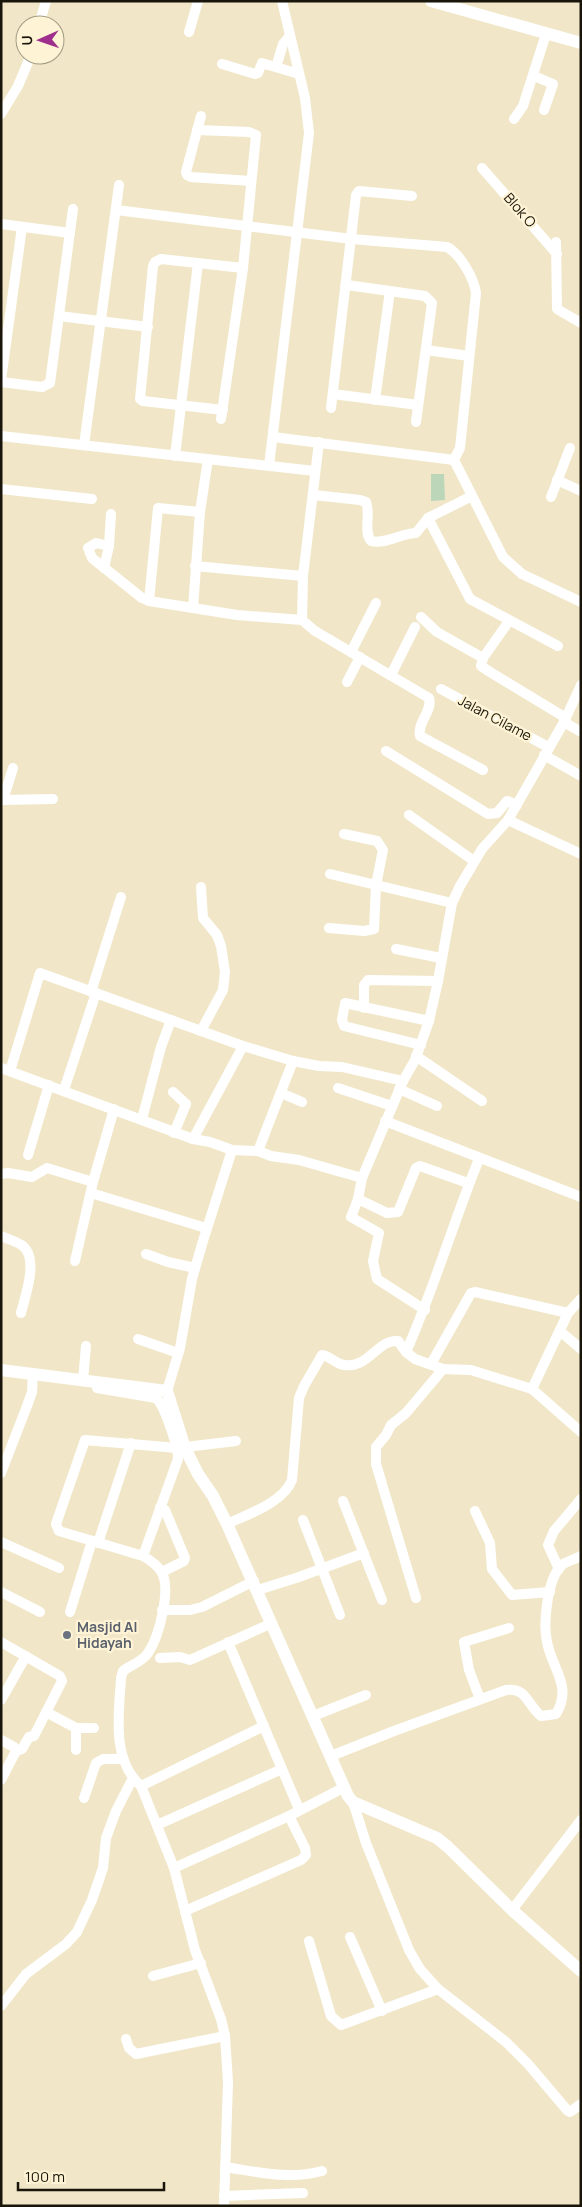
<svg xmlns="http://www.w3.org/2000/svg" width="582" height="2207" viewBox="0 0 582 2207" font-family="Manrope,sans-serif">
<rect width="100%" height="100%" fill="#f1e7c8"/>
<path fill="#bbd6b9" d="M431,474h13l1,26 -14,1z"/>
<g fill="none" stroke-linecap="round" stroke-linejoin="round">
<g stroke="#fff" stroke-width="10">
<path d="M39,25l7,-24"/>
<path d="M189,32l9,-31"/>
<path d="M222,64l33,10 3,-1 4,-10 37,11"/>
<path d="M276,67l7,-23 6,-7"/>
<path d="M534,76l19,8 -9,26"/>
<path d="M1,114l17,-28 13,-31"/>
<path d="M201,116l-15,56 1,3 4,2 60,4"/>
<path d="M514,119l9,-13 23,-72"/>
<path d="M197,130l52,2 7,3 -13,133 -22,151"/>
<path d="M482,168l75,86"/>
<path d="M116,210l236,29 95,8c13,7 27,31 29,46l-16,155 -6,12"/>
<path d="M1,224l69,9"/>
<path d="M556,242l1,67 24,14"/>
<path d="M347,285l78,11 7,7 -16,119"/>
<path d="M59,316l89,11"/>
<path d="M426,350l43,6"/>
<path d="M1,380l21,-153"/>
<path d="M1,382l41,5 8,-4 23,-174"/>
<path d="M333,394l85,11"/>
<path d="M375,400l15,-109"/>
<path d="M331,408l25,-213 3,-4 53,5"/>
<path d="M223,410l-80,-9 -3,-2 13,-133 2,-4 6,-3 82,9"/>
<path d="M1,436l314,35"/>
<path d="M273,437l181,23"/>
<path d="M319,442l-16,134 -1,44 13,11 114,67c4,13 -12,24 -9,38l63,34"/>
<path d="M84,445l35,-260"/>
<path d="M175,456l23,-193"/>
<path d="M454,460l49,97 19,17 59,28"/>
<path d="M269,466l40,-333 -4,-35 -23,-97"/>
<path d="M557,480l24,11"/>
<path d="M1,489l91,10"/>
<path d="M314,495l46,5 6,2c5,12 -3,29 5,39 14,4 31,-8 45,-8l12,-15 44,-22"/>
<path d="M551,497l19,-49"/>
<path d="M111,514l-2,32 -13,-3 -8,5 4,10 50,40 7,3 88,14 65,5"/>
<path d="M428,518l42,81 88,47"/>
<path d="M195,566l108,10"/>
<path d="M104,568l5,-22"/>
<path d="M149,601l9,-93 42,4"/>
<path d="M193,608l7,-96 8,-53"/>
<path d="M421,617l16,15 46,26 -2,8 9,6 76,46"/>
<path d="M351,652l25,-49"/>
<path d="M483,658l26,-37"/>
<path d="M391,675l24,-48"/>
<path d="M347,682l13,-25"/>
<path d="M441,689l107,58"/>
<path d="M564,722l17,10"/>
<path d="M386,751l102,63 9,-1 10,-12 10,4"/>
<path d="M544,755l37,21"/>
<path d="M1,800l52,-1"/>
<path d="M3,800l10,-32"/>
<path d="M409,815l65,46"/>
<path d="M508,820l73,34"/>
<path d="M330,874l122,29"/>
<path d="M201,887l2,31 14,17 4,11 4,26 -2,18 -22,41"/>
<path d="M329,928l35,3 10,-2 2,-44 7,-35 -6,-9 -33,-7"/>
<path d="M396,949l45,9"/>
<path d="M91,992l30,-95"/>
<path d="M364,1008v-23l4,-5 70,1"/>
<path d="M421,1045l-77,-19 -2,-6 3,-17 84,18"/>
<path d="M416,1056l66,45"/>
<path d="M1,1068l192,71 17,3 22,8 26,1 13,5 28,4 63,18"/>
<path d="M10,1071l30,-98 203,73 50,15 26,5 23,1 61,14"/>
<path d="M338,1088l54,18"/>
<path d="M399,1089l38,17"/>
<path d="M64,1090l32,-97"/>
<path d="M173,1092l13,12 -12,29"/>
<path d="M281,1093l21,9"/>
<path d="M142,1119l19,-72 10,-27"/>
<path d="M385,1121l196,76"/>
<path d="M193,1139l50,-93"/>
<path d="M258,1151l35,-90"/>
<path d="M28,1155l21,-70"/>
<path d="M1,1174l7,-1 24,4 15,-9 46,14"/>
<path d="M91,1193l115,35"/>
<path d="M358,1199l29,14 11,-1 18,-44 4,-2 45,16"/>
<path d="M1,1236c7,3 17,6 22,10 16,14 2,50 -2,67"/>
<path d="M146,1254l22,8 27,6"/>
<path d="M75,1261l18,-79 21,-73"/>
<path d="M581,1299l-13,14 -36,76 49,43"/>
<path d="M425,1310l-48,-31 -4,-18 6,-28 -28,-16 7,-18 4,-21 41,-97 12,-21 14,-39 9,-40 14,-78 8,-17 22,-37 26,-29 56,-98 17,-37"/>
<path d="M561,1332l20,17"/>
<path d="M138,1339l40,14"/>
<path d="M406,1352c28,-63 47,-129 73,-193"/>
<path d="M431,1364l40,-71 4,-1 93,21"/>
<path d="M83,1380l3,-34"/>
<path d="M97,1388l59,10c9,8 22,49 22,61l-35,97"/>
<path d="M167,1391l13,-43 12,-69 11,-38 29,-91"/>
<path d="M1,1473l26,-67 5,-14 1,-19"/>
<path d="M343,1501l39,99"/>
<path d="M160,1507l5,3 20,48 -1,3 -22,11"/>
<path d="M475,1511l15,32 2,26 20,26 38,-3"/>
<path d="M303,1520l37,95"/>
<path d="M227,1524c21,-10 56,-21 65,-44l7,-82 5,-12 18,-31c8,1 14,9 22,10 24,4 34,-26 54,-24l8,11 9,7 28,10 28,1 61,19"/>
<path d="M1,1542l58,26"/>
<path d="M98,1543l33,-100"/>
<path d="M559,1569l-11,-24 6,-14 27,-32"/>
<path d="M258,1590l41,-13 65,-24"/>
<path d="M1,1592l39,20"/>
<path d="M416,1598l-40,-134v-17l10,-12 5,-10 15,-12 37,-44"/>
<path d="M162,1610h28l12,-3 52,-26"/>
<path d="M70,1612l22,-71"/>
<path d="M1,1642l59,34 2,5 -28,55 -5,1 -7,12 -6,2"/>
<path d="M228,1642l71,167"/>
<path d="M160,1658l20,-1 10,3 82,-37"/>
<path d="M480,1699l-11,-29 -5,-28 45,-14"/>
<path d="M1,1700l25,-44"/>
<path d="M46,1712l30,16h18"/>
<path d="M313,1716l53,-21"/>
<path d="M1,1740l13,7 2,4 -15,29"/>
<path d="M76,1750v-22"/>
<path d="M331,1756l63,-25 112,-41c21,-3 21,15 35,26l15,-2c17,-28 -4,-45 -9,-72 -4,-19 0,-65 16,-78 5,-3 12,-5 18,-8"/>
<path d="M141,1786l123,-60"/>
<path d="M84,1798l12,-35 7,-4h20"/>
<path d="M353,1802l13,41 43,107 11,19 18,20 68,53 22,22 39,46 3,2 11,-8"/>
<path d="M157,1825l125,-56"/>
<path d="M174,1868l115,-52 54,-28"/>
<path d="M512,1910l69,-90"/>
<path d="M185,1911l116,-51 5,-5 -1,-7 -16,-32"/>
<path d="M350,1937l32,74"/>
<path d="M309,1941l22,75 10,9 97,-36"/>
<path d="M153,1976l48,-13"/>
<path d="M1,2006l25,-32 40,-30 11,-12 15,-32 11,-32 3,-30 10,-27 17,-33"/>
<path d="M126,2039l3,9 7,6 89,-18"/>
<path d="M225,2167c33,5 64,13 97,4"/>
<path d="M224,2196l79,-3"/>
<path d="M224,2206l4,-124 -3,-46 -4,-17 -26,-69 -21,-82 -33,-82c-30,-26 -22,-73 -20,-108l2,-7c8,-6 19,-9 25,-18 11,-16 24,-65 13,-82 -5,-7 -11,-11 -18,-15l-84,-25 -3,-7 29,-84 92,8 59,-7"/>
</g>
<g stroke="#fff" stroke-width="12">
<path d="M431,1l150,42"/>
<path d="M1,1370l166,21 18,57 13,26 15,22 14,28 121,272 5,6 84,36 11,9 64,63 69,61"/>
</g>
</g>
<circle fill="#6b7280" stroke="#fef4d5" stroke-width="2" cx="67" cy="1635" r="5"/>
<g text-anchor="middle" stroke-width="4.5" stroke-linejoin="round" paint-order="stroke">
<g font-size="14" fill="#19150a" stroke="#fef4d5">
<text transform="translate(520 210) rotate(49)" y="5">Blok O</text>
<text transform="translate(495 718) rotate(28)" y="5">Jalan Cilame</text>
</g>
<g font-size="14" font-weight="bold" fill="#5b616d" stroke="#fef4d5" text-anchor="start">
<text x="77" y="1632">Masjid Al<tspan x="77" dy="16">Hidayah</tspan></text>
</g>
</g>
<rect width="582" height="2207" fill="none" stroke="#19150a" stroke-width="5"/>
<g transform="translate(40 40) rotate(268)"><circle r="24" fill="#fef4d5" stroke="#a29b84"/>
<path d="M0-4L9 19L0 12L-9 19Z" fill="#9f2f8c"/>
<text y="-8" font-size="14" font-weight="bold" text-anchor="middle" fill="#19150a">U</text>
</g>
<path d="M18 2182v8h146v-8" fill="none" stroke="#19150a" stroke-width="2.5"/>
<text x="25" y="2182" font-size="15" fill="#19150a" stroke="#fef4d5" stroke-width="4" paint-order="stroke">100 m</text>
</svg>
